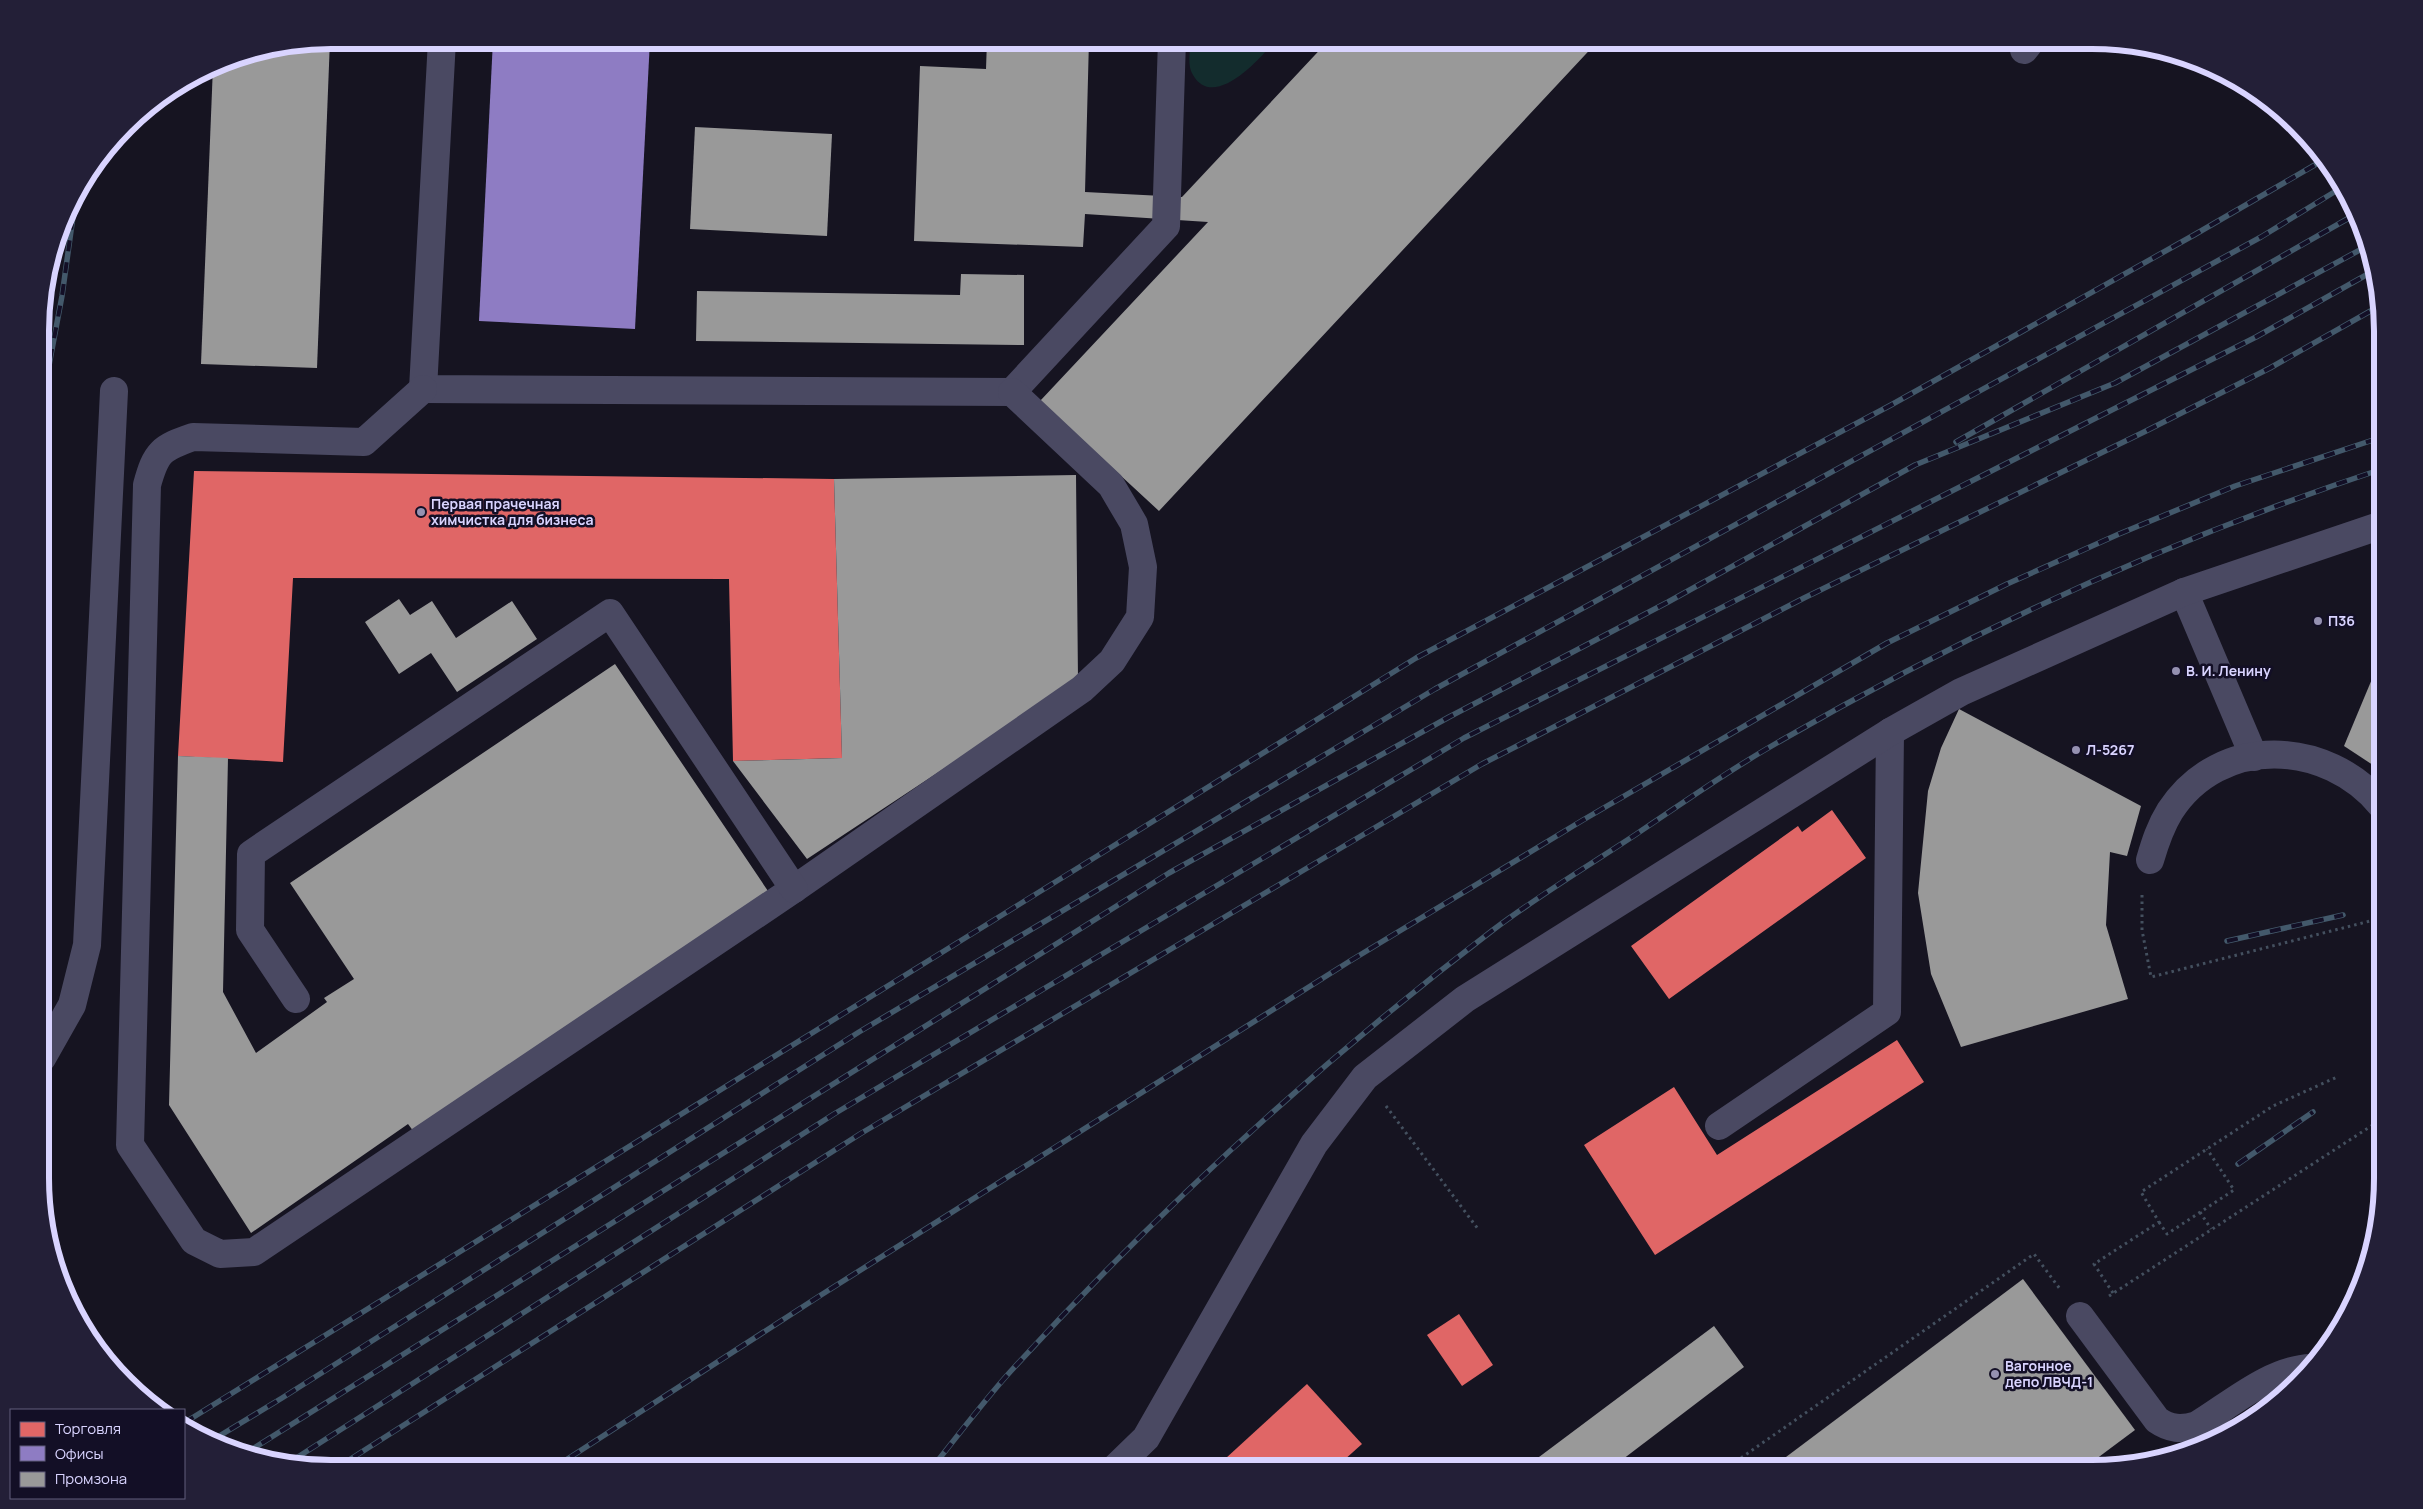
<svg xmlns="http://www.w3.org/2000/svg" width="2423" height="1509" viewBox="0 0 2423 1509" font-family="Manrope,sans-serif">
<rect width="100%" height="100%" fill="#161421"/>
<path fill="#132c2d" d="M1191,40h65l11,10c-14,16 -55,58 -74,25 -6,-9 -3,-24 -2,-35z"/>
<g fill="#e06666">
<path d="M194,471l640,8 8,279 -109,3 -4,-182 -436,-1 -10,184 -105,-6z"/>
<path d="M1832,810l34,48 -197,141 -38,-53 167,-120 4,6z"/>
<path d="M1897,1040l27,42 -269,173 -71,-110 90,-58 43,68z"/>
<path d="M1459,1314l34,51 -31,21 -35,-51z"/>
<path d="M1307,1384l55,60 -28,25h-120z"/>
</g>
<path fill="#8e7cc3" d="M493,40h157l-15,289 -156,-8z"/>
<g fill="#999">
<path d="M330,40l-13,328 -116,-4 12,-298 7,-4z"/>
<path d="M987,40h102l-4,152 97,5 147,-157h270l-440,471 -119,-110 168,-179 -123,-8 -2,33 -169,-6 6,-175 66,3z"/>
<path d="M695,127l137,7 -5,102 -137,-7z"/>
<path d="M961,274l63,1v70l-328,-4 1,-50 263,4z"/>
<path d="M1076,475l2,205 -271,179 -74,-98 109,-3 -8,-279z"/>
<path d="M399,599l11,16 22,-14 24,37 56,-37 25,38 -80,53 -26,-39 -32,21 -34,-52z"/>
<path d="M2382,655v116l-38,-25z"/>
<path d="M615,664l155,230 -356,238 -6,-8 -157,109 -82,-128 9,-349 50,2 -5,234 33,61 71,-51 -3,-4 30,-19 -64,-96z"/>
<path d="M1959,709l182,97 -14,50 -17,-4 -4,73 22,74 -167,48 -30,-73 -13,-81 10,-102 13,-43z"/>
<path d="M2023,1279l112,151 -51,38 -314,1z"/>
<path d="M1714,1326l30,41 -134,102h-87z"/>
</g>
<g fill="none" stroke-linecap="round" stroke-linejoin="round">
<g stroke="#44505f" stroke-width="3" stroke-dasharray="2.5 4" stroke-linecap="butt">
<path d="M2142,895v35l9,47 231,-59"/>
<path d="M1386,1106l92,123"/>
<path d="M2200,1212l11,17"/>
<path d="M2159,1222l8,12 67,-44 -27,-41"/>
<path d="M2113,1293l-19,-29 65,-42 -18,-30 132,-86 64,-29"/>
<path d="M2109,1296l273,-177"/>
<path d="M1725,1469l309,-215 26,35"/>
</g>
<g stroke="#4a4962" stroke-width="28">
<path d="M442,40l-19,349 589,3 154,-166 6,-186"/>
<path d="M2024,50l8,-10"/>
<path d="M423,389l-59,53 -171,-5c-32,11 -37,15 -46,48l-17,660 64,96 26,13 34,-2 540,-363 288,-200 30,-28 28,-44 3,-50 -9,-43 -23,-39 -99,-93"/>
<path d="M2184,592l70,165"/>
<path d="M2150,860c5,-17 10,-33 20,-49 50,-77 157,-72 212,-5"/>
<path d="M296,999l-46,-69 1,-76 359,-241 184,276"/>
<path d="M42,1058l30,-53 15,-60 27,-554"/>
<path d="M1719,1126l168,-114 3,-280"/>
<path d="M2080,1316l77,104c13,9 24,10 40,5 33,-20 74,-56 114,-57"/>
<path d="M1114,1469l32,-31 168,-294 51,-67 100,-78 425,-267 71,-40 223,-100 198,-67"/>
</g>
<defs>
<g id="rail">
<path d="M42,403l20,-107 14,-101"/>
<path d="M1956,442l400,-228"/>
<path d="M2227,941l116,-26"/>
<path d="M2238,1164l75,-52"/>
<path d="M184,1423l1232,-765 475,-253 303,-170 131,-76"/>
<path d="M211,1441l71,-43 577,-366 576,-343 826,-452 83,-51"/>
<path d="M243,1455l926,-582 280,-156 219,-115 247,-137 200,-82 254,-138"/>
<path d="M290,1462l544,-348 630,-376 792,-401 119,-67"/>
<path d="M335,1469l525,-335 622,-370 322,-166 342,-167 124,-63 111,-63"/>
<path d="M552,1469l269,-174 529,-334 233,-141 304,-177 120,-59 112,-50 116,-48 147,-49"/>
<path d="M931,1469c26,-32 51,-66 79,-97 147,-161 310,-310 483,-442 45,-34 95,-64 142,-95 42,-28 84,-58 128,-84 195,-114 404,-211 619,-282"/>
</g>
</defs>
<use href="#rail" stroke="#43596b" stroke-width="5.5"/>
<use href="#rail" stroke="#130f26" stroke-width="4" stroke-dasharray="11" stroke-linecap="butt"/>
</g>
<g fill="#9591b1" stroke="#130f26" stroke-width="2">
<circle cx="421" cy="512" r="5"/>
<circle cx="2318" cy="621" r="5"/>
<circle cx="2176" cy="671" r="5"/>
<circle cx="2076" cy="750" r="5"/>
<circle cx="1995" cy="1374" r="5"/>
</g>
<g text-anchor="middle" stroke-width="5" stroke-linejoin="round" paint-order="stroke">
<g font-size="14" font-weight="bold" fill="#d9d4ff" stroke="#130f26" text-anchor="start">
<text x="431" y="509">Первая прачечная<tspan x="431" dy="16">химчистка для бизнеса</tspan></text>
<text x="2328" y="626">П36</text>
<text x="2186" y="676">В. И. Ленину</text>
<text x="2086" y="755">Л-5267</text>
<text x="2005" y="1371">Вагонное<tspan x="2005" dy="16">депо ЛВЧД-1</tspan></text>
</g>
</g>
<path d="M0 0H2423V1509H0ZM331 49H2092A282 282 0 0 1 2374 331V1178A282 282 0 0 1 2092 1460H331A282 282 0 0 1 49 1178V331A282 282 0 0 1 331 49Z" fill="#231f37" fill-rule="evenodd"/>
<path fill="none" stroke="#d9d4ff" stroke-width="6" d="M331 49H2092A282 282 0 0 1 2374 331V1178A282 282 0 0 1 2092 1460H331A282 282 0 0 1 49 1178V331A282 282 0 0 1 331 49Z"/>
<rect x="10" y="1409" width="175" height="90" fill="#130f26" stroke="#625e7d"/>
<rect x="20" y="1422" width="25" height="15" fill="#e06666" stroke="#625e7d"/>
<text x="55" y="1434" font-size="15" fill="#d9d4ff">Торговля</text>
<rect x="20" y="1446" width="25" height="15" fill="#8e7cc3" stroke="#625e7d"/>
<text x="55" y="1459" font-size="15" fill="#d9d4ff">Офисы</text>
<rect x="20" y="1472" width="25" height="15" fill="#999999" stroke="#625e7d"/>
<text x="55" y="1484" font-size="15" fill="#d9d4ff">Промзона</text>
</svg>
